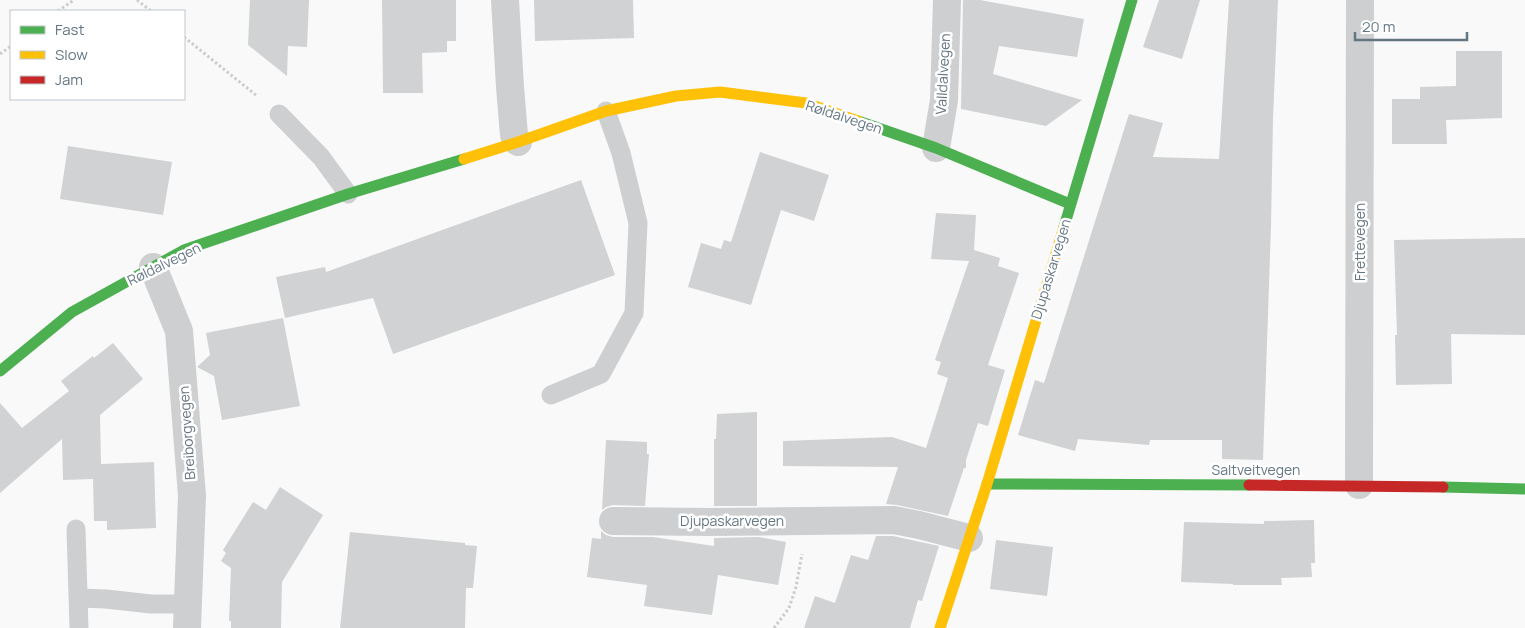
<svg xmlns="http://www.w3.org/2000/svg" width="1525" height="628" viewBox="0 0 1525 628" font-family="Manrope,sans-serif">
<rect width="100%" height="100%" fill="#f9f9f9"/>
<g fill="#d0d2d3">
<path d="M250,0h59l-2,47 -19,-1 -1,30 -39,-31z"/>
<path d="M382,0h74v41h-9v11l-25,1 1,40h-40z"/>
<path d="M534,0h99l1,38 -99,3z"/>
<path d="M963,0h17l104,19 -7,38 -78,-11 -6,28 89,26 -36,26 -85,-17z"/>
<path d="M1159,0h41l-18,59 -39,-12z"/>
<path d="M1229,0h49l-5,118 -2,108 -8,234 -41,-1v-19h-72l-1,5 -71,-6 -3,12 -57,-16 17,-55 9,3 85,-269 34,9 -10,34 66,2z"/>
<path d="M1456,51h46v67l-56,2 1,24h-55v-45h28v-12l36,-1z"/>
<path d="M68,146l104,16 -9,53 -103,-16z"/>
<path d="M760,152l69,23 -15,46 -33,-11 -30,95 -63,-18 13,-44 20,6 3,-9 7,2z"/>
<path d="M581,180l34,95 -222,79 -20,-56 -88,20 -9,-41 49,-10 1,5z"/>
<path d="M936,213l40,2 -2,35 26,8 -2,8 21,7 -31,92 17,5 -17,56 -10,-3 -12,37v8h-2l-16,48 -51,-11 -11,-1 12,-37 -115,-1v-25l109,-4 34,11 22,-70 -11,-4 4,-12 -6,-2 34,-99 -38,-2z"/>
<path d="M1525,238v97l-74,-1 1,50 -56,1 -1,-50h2l-3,-95z"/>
<path d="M283,318l17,88 -78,14 -8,-44 -17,-9 13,-12 -4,-22z"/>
<path d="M113,343l30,36 -43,36 1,49 53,-2 2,66 -49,2v-9h-13l-1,-42 -30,1 -1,-41 -62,54v-90l22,25 47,-37 -8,-10 32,-25 1,2z"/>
<path d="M757,412v94h-43v-67h2l1,-25z"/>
<path d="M606,440l41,2v12h2l-4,52 -32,-1 -7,2 -4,3z"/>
<path d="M280,487l43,28 -41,67 -1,46h-50v-7h-2l2,-53 -10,-7 5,-8 -3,-3 30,-48 13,8z"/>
<path d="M1314,520l1,43h-4l1,14 -31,1 1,7h-49v-1l-52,-2 3,-60 80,2v-3z"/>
<path d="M601,531l5,4 7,2h40l61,9v-8l45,-1 27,5 -8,43 -60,-10 -6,40 -68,-9 3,-21 -60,-8 5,-39 9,1z"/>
<path d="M350,532l115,11v2l12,1 -4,42h-7l-1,40h-125z"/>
<path d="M876,536h17l46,10 -17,55 -4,-1 -8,28h-106l11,-32 20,7 16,-48 17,5z"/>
<path d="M996,540l57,7 -6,49 -57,-7z"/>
</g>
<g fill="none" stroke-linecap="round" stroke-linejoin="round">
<g stroke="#cbcccd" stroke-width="3" stroke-dasharray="2.5 2.5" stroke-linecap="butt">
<path d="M137,0l14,11"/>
<path d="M58,11l16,-11"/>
<path d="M184,37l73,59"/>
<path d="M0,54l11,-8"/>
<path d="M774,628l15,-20 7,-21 6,-33"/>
</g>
<g stroke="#cecfd0" stroke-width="19">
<path d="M279,114l42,43 27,37"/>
<path d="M551,395l50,-21 33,-61 4,-90 -17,-70 -15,-42"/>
<path d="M76,529l3,99"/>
<path d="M79,598l27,1 45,5h36"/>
</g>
<g stroke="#cecfd0" stroke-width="28">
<path d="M505,0l5,87 4,48 4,7"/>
<path d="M936,148l8,-48 3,-100"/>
<path d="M153,267l26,64 13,165 -5,132"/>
<path d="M1359,485l1,-485"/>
<path d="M613,521l95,1 186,-2 25,5 50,13"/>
</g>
<g stroke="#4caf50" stroke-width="11">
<path d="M858,121l78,27 134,56"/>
<path d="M1064,227l68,-227"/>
<path d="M0,371l72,-59 112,-62 164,-56 116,-35"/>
<path d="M987,484l262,1"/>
<path d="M1443,487l82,2"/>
</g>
<g stroke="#ffc107" stroke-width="11">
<path d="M464,159l54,-17 88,-31 70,-15 44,-4 86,11 52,18"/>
<path d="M940,628l47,-144 77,-257"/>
</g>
<path stroke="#c62828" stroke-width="11" d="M1249,485l194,2"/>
</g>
<g text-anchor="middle" stroke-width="5" stroke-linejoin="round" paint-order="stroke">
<g font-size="14" fill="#657683" stroke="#fff">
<text transform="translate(943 74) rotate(-87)" y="5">Valldalvegen</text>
<text transform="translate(844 117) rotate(18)" y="5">Røldalvegen</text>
<text transform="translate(1360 242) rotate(-90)" y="5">Frettevegen</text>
<text transform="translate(164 264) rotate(-26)" y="5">Røldalvegen</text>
<text transform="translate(1051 269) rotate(-73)" y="5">Djupaskarvegen</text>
<text transform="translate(187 433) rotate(-94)" y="5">Breiborgvegen</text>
<text x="1256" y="475">Saltveitvegen</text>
<text x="732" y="526">Djupaskarvegen</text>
</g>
</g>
<rect x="10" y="10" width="175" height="90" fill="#ffffff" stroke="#c1c8cd"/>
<rect x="20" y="26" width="25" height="8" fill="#4caf50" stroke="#c1c8cd"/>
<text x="55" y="35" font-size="15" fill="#657683">Fast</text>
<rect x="20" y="51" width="25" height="8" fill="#ffc107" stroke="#c1c8cd"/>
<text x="55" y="60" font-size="15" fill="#657683">Slow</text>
<rect x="20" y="76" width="25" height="8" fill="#c62828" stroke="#c1c8cd"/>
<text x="55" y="85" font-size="15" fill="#657683">Jam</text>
<path d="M1355 32v8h112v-8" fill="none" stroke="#657683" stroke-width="2.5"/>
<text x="1362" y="32" font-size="15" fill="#657683" stroke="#ffffff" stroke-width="4" paint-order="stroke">20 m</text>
</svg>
